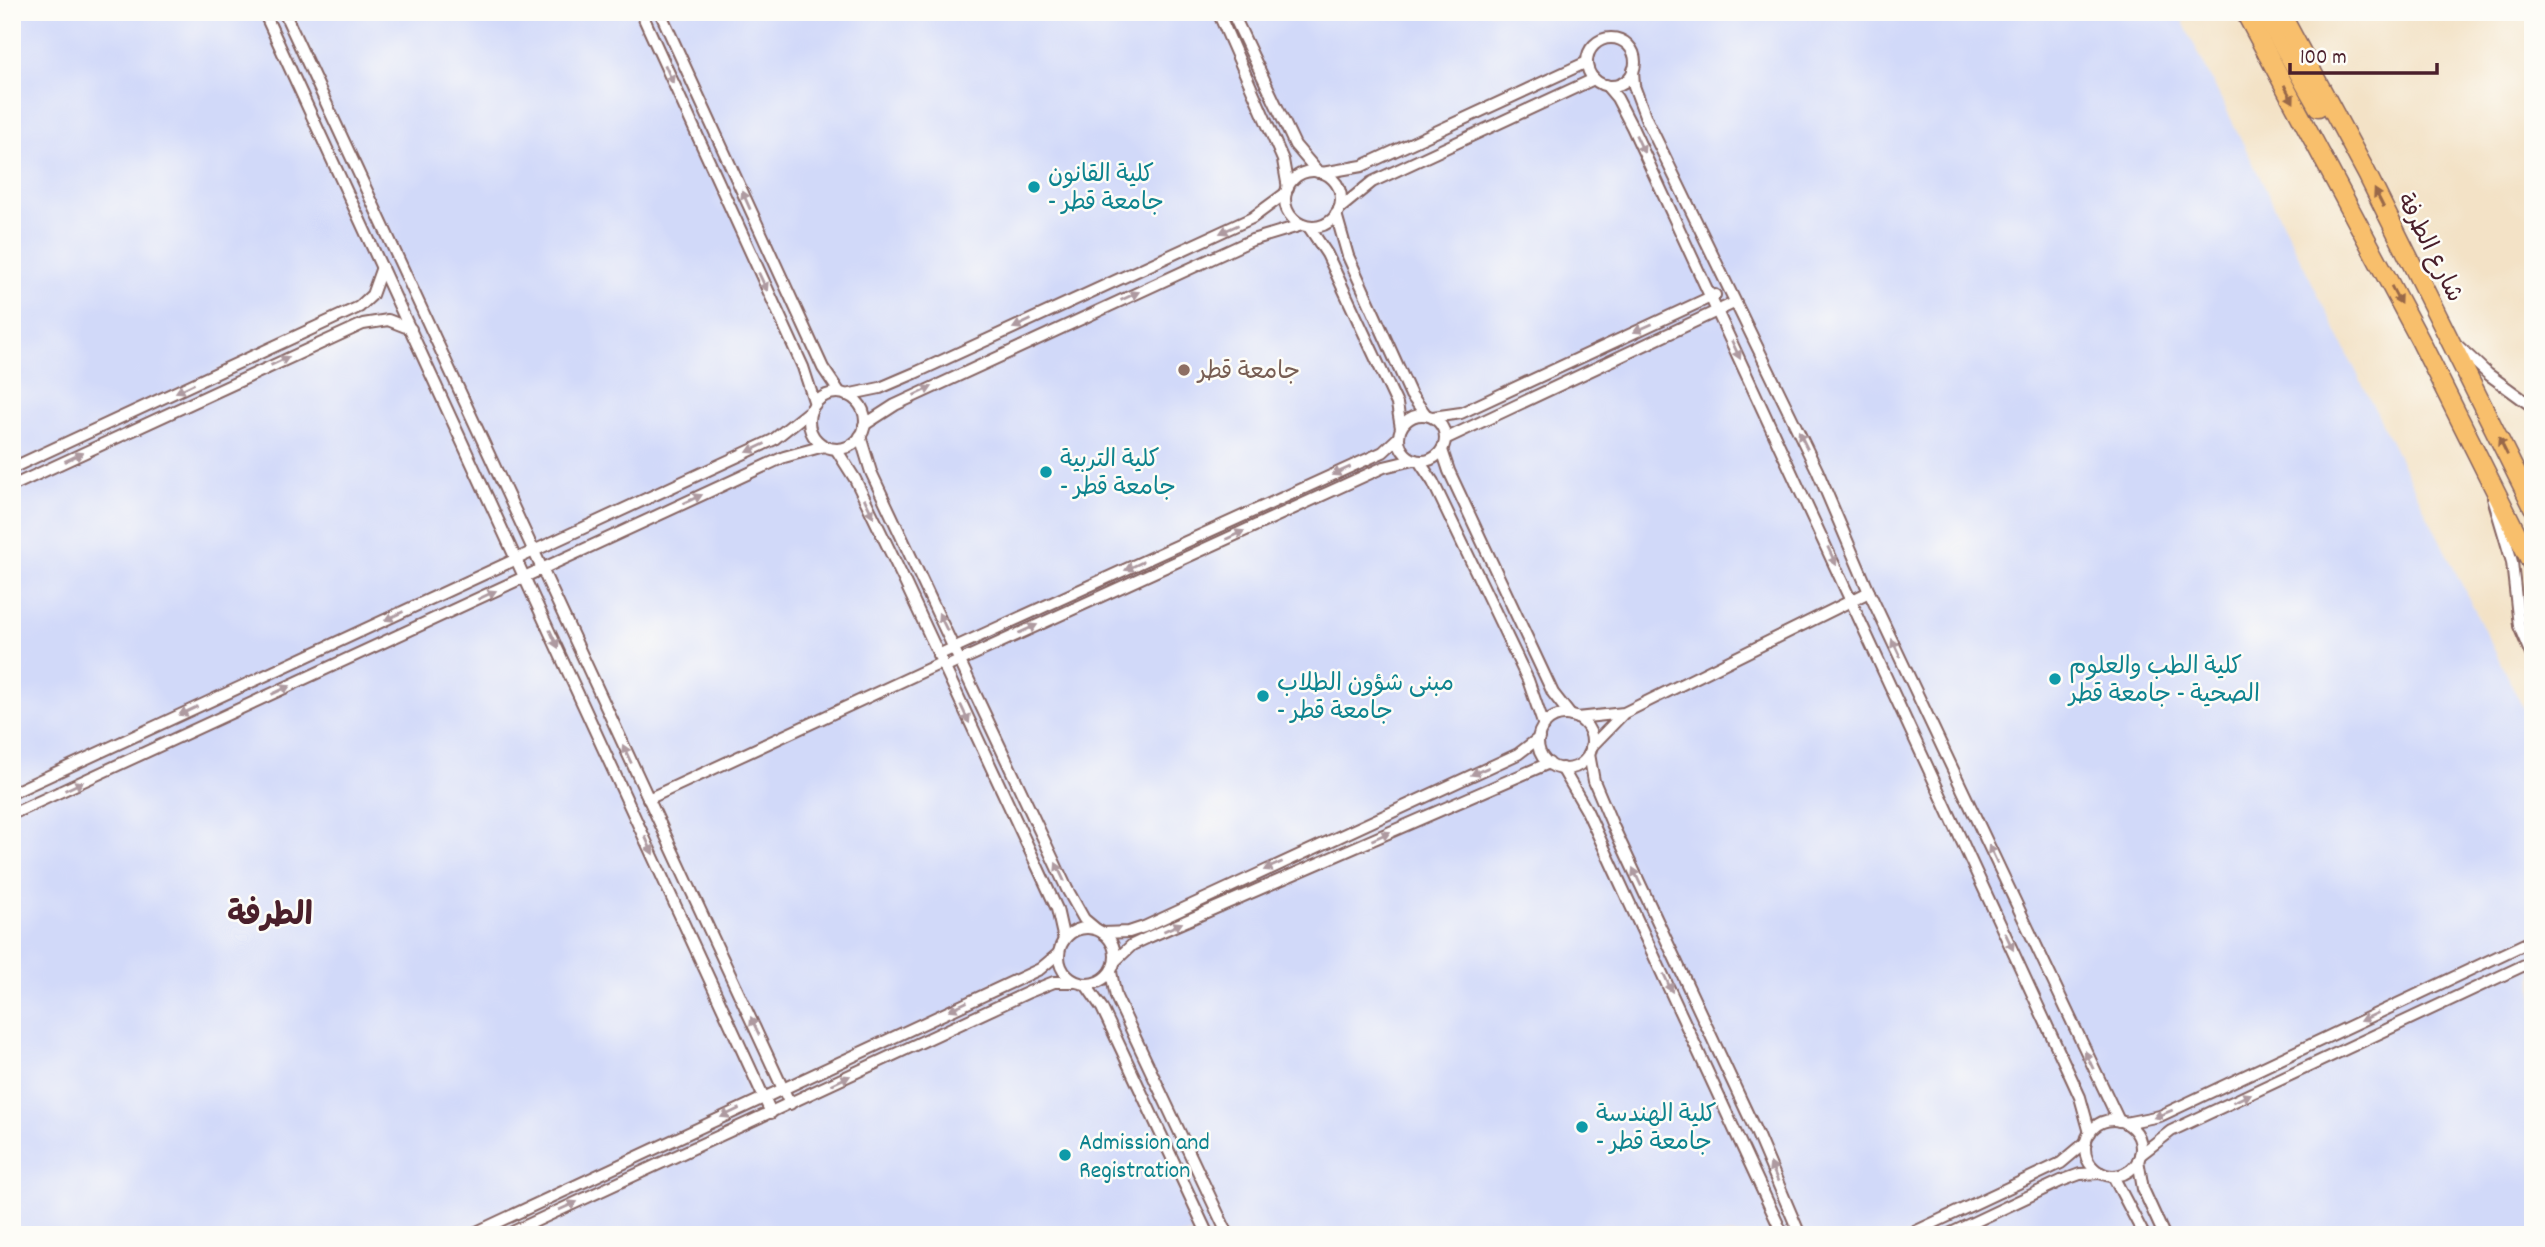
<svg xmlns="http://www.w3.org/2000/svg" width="2545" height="1247" viewBox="0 0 2545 1247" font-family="Dekko,'Playpen Sans Arabic',sans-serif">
<rect width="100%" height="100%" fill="#fdfcf7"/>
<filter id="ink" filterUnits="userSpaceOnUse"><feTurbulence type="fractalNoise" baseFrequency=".0143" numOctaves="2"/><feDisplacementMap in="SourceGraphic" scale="14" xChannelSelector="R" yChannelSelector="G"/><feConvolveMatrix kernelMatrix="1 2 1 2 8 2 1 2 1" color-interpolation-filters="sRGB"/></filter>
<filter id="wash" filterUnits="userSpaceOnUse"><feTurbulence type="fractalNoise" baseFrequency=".00686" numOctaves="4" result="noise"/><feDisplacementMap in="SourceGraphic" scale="28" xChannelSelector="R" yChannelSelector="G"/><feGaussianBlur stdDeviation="1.57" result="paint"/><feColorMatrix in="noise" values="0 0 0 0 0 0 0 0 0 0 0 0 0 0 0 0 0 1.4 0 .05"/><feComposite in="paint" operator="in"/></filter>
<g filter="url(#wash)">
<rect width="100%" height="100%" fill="#f3e2c6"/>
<path fill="#d1d9f9" d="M12,12h2166l355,716v507h-2521z"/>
</g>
<g filter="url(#ink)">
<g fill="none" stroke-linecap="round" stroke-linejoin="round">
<defs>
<g id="street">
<path d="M264,12l507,1101"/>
<path d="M284,12l506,1092"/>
<path d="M641,12l162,355 12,37"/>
<path d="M660,12l163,356 17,25"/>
<path d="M1218,12l65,148 5,28"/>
<path d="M1232,12l63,133 23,27"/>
<circle cx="1611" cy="62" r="24"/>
<path d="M1633,70l1,16 12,32 171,352 52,122 250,529"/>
<path d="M1606,85l11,13 15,29 448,970 10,36"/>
<circle cx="1313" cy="199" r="28"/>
<path d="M1322,173l40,-7 225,-104"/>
<path d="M1339,209l33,-27 222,-103"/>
<path d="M1336,214l12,42 63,139 15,20"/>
<path d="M1309,227l18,27 70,150 4,24"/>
<path d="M2457,345l31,29 45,33"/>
<circle cx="837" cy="421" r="28"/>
<path d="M846,395l34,-7 35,-15 337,-155 34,-25"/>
<circle cx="1422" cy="438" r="23"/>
<path d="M1433,417l28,-4 254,-118"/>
<path d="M864,425l31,-20 357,-165 50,-15"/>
<path d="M860,436l11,36 196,417 17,30 12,10"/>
<path d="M1445,439l289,-136"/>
<path d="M836,449l19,30 48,99 136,292 18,39 7,31"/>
<path d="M1442,450l7,21 104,222 18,23"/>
<path d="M1419,461l14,21 95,198 16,46"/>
<path d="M12,468l347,-161 13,-12 10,-28"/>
<path d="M12,486l351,-162 25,-4 23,9"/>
<path d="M2493,498l19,64 7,64 14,33"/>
<path d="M938,655l445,-203 16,-15"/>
<path d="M944,668l440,-201 29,-7"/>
<circle cx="1565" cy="742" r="27"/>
<path d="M1577,718l47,-5 245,-121"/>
<path d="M1591,747l31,-32"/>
<path d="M1589,754l5,27 19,45 144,308 43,101"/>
<path d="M1562,768l25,43 196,424"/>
<path d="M12,793l761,-353 39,-31"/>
<path d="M648,799l293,-136"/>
<path d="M12,814l772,-357 40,-11"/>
<circle cx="1087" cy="956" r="28"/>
<path d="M1103,933l26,-1 15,-5 374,-173 21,-16"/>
<path d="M1115,961l17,-16 17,-8 400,-174"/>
<path d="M1111,972l5,25 112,238"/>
<path d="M1086,985l16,23 106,227"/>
<circle cx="2113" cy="1148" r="28"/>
<path d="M2125,1123l35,-7 373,-176"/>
<path d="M2140,1155l31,-24 362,-170"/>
<path d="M2138,1160l5,29 21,46"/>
<path d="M2113,1176l31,59"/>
<path d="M470,1235l570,-266 19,-16"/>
<path d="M506,1235l523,-243 25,-10h20"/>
<path d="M1908,1235l153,-72 25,-21"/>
<path d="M1947,1235l114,-54 19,-7 21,-1"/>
</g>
<g id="primary">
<path d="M2245,12l175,328 113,226"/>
<path d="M2264,12l54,95"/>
<path d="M2280,12l87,162 166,333"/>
</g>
</defs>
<use href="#street" stroke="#856361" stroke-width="14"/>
<use href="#primary" stroke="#856361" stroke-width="21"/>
<use href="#street" stroke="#fff" stroke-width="10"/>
<use href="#primary" stroke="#f8bf6c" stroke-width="18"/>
</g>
<defs><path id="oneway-solid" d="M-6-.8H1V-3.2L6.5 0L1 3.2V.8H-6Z" transform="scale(1.75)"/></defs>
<g fill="#ae9aa0">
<use href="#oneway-solid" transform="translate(669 74) rotate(66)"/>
<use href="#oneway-solid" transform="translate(1640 144) rotate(65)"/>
<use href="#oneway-solid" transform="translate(746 200) rotate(-114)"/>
<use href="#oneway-solid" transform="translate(1229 229) rotate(156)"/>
<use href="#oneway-solid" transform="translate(763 282) rotate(65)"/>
<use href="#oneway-solid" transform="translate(1130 296) rotate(-25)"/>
<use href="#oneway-solid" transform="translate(1022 324) rotate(155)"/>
<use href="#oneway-solid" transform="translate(1643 328) rotate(156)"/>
<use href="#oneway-solid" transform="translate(1736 350) rotate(65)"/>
<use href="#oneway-solid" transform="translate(280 361) rotate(-25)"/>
<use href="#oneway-solid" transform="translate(185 388) rotate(155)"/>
<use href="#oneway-solid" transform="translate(923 391) rotate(-25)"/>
<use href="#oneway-solid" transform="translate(1803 440) rotate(-116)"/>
<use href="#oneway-solid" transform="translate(756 448) rotate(155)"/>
<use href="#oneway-solid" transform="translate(74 457) rotate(-25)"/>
<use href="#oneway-solid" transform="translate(1341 471) rotate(156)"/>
<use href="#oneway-solid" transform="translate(693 499) rotate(-25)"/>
<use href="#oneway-solid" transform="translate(869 508) rotate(64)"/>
<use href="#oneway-solid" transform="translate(1235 535) rotate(-25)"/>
<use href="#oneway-solid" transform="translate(1832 556) rotate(65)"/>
<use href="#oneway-solid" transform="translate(1134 566) rotate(155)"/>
<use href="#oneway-solid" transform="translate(487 595) rotate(-25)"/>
<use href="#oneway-solid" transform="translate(394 616) rotate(155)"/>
<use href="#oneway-solid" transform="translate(943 622) rotate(-116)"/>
<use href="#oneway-solid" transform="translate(1028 629) rotate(-24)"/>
<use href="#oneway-solid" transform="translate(554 639) rotate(65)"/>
<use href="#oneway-solid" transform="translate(1896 648) rotate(-115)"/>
<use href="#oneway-solid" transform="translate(281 690) rotate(-25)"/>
<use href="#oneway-solid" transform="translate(188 711) rotate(155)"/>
<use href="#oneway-solid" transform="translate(965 714) rotate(65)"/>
<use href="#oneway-solid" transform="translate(627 754) rotate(-115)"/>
<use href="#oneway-solid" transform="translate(1480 771) rotate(157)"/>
<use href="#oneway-solid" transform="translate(74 786) rotate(-25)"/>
<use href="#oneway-solid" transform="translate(1381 836) rotate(-24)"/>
<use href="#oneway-solid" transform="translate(649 845) rotate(66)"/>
<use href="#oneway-solid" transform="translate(1993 854) rotate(-115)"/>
<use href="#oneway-solid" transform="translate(1273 866) rotate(156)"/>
<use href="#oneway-solid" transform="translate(1060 872) rotate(-115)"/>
<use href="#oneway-solid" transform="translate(1637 877) rotate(-115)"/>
<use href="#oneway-solid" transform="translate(1173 927) rotate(-24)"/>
<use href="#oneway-solid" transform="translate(2009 941) rotate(65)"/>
<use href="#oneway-solid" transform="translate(1668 983) rotate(65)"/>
<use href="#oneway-solid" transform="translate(958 1006) rotate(155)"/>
<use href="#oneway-solid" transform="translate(2369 1017) rotate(155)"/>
<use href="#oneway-solid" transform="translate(755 1026) rotate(-115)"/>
<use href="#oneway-solid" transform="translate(2089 1060) rotate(-115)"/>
<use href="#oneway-solid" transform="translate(841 1080) rotate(-25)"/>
<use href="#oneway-solid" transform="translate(2242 1098) rotate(-25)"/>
<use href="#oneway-solid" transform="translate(730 1113) rotate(155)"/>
<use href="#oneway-solid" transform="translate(2163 1114) rotate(158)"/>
<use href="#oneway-solid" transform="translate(1774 1172) rotate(-113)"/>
<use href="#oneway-solid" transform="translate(568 1206) rotate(-24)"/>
</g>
<g fill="#986748">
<use href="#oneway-solid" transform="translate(2289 94) rotate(62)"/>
<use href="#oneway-solid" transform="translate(2379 198) rotate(-117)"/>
<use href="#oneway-solid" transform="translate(2396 295) rotate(62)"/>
<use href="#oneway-solid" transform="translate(2503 446) rotate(-116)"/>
</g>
</g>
<g fill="#0f9aa8" stroke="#fdfcf7" stroke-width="2.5">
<circle cx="1034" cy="187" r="7"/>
<circle cx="1046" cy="472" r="7"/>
<circle cx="2055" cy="679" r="7"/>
<circle cx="1263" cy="696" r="7"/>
<circle cx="1582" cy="1127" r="7"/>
<circle cx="1065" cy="1155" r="7"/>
</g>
<circle fill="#8d6e63" stroke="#fdfcf7" stroke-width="2.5" cx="1184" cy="370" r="7"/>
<g text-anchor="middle" stroke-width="5" stroke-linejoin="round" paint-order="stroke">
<g font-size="24" fill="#0d838f" stroke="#fdfcf7" text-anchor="start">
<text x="1048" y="181">كلية القانون<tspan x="1048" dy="28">- جامعة قطر</tspan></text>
<text x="1060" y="466">كلية التربية<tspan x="1060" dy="28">- جامعة قطر</tspan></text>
<text x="2069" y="673">كلية الطب والعلوم<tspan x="2069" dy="28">الصحية - جامعة قطر</tspan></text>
<text x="1277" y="690">مبنى شؤون الطلاب<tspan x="1277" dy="28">- جامعة قطر</tspan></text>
<text x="1596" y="1121">كلية الهندسة<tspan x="1596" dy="28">- جامعة قطر</tspan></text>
<text x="1079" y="1149">Admission and<tspan x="1079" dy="28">Registration</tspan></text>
</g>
<g font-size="24" fill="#4a1f2b" stroke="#fdfcf7">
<text transform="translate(2431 247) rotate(63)" y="8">شارع الطرفة</text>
</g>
<g font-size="24" fill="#785e54" stroke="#fdfcf7" text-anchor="start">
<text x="1198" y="378">جامعة قطر</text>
</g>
<g font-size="32" font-weight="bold" fill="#4a1f2b" stroke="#fdfcf7">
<text x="270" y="924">الطرفة</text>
</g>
</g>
<rect width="2545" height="1247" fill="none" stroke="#fdfcf7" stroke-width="42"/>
<path d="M2290 63v10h147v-10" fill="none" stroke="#4a1f2b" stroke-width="3.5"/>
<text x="2300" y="63" font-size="21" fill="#4a1f2b" stroke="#fdfcf7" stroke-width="5" paint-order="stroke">100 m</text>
</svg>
